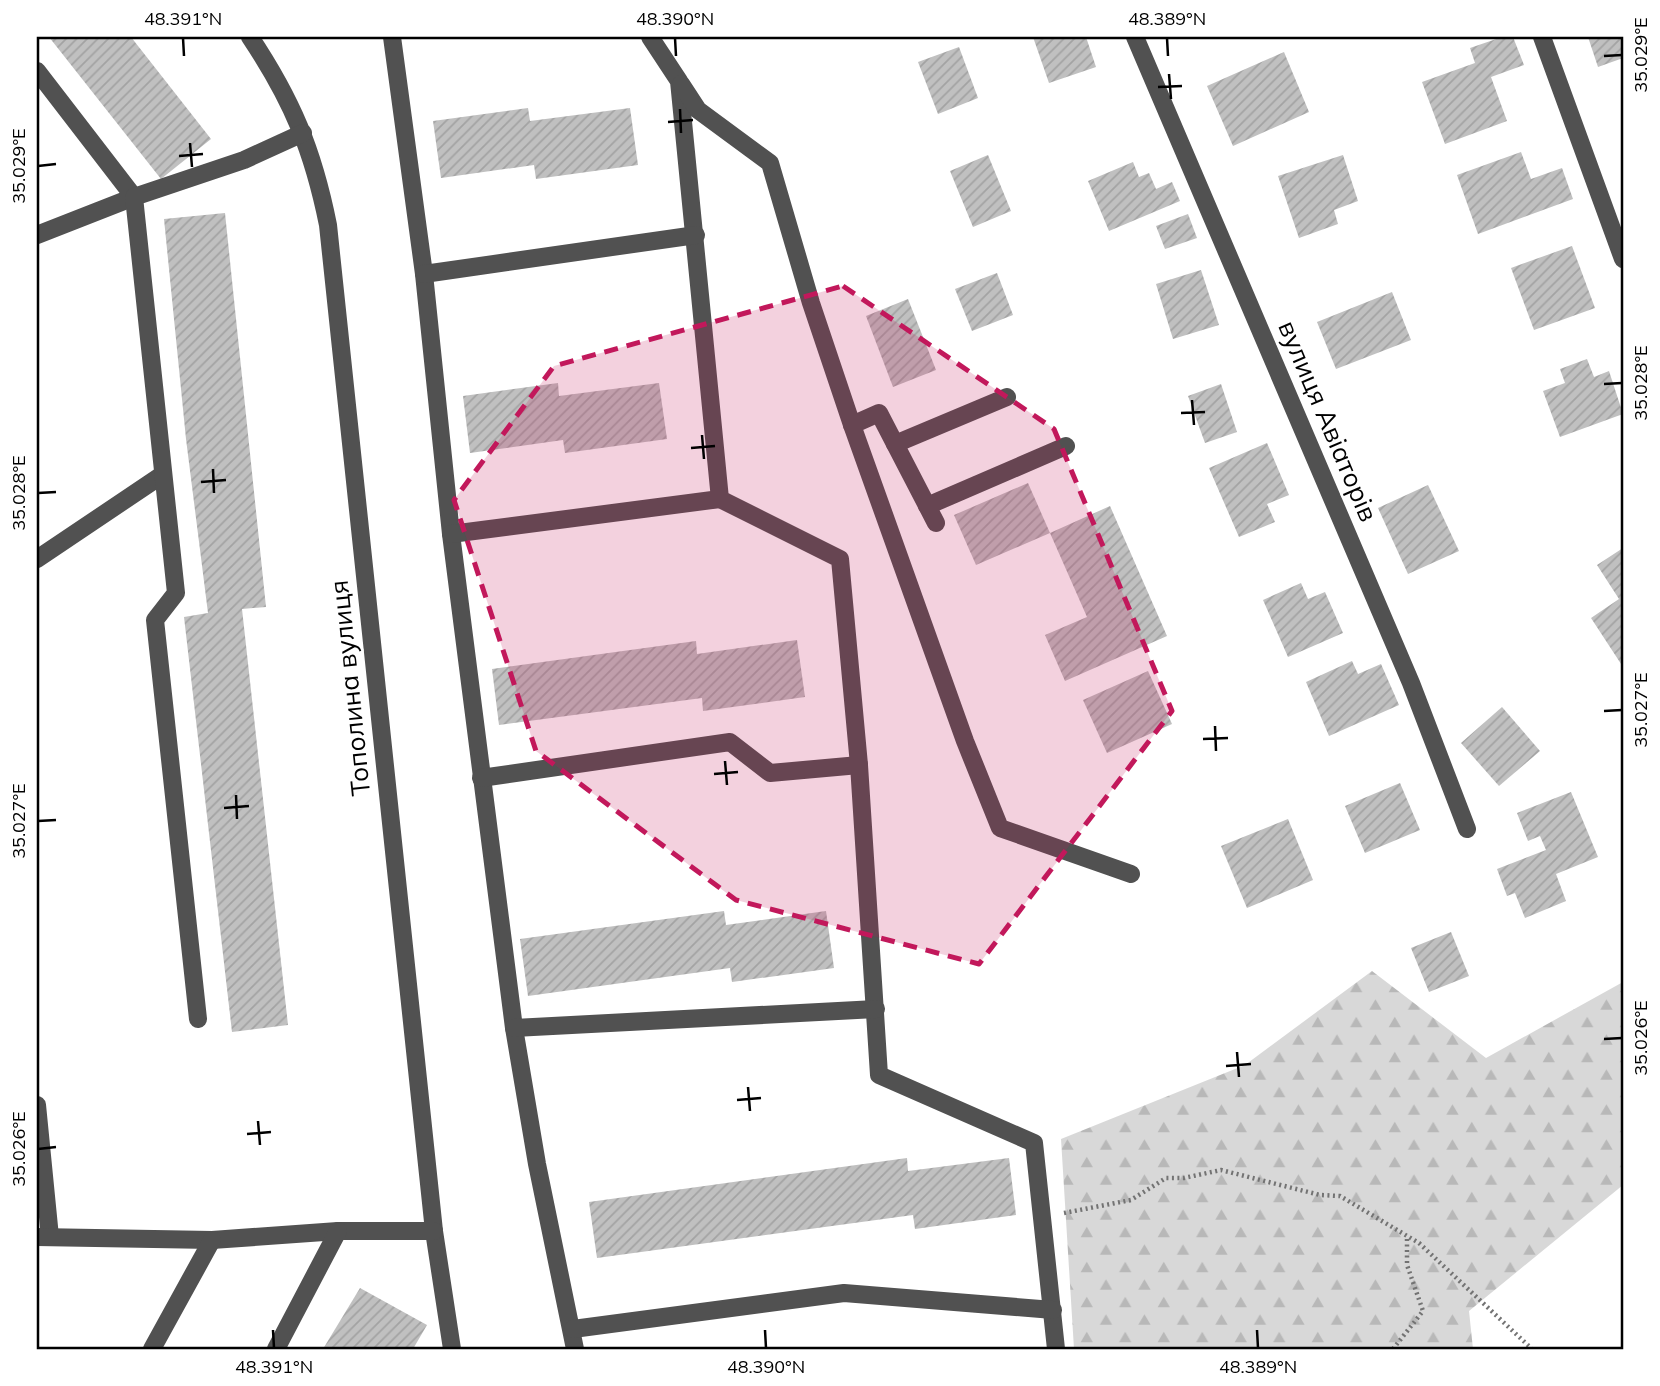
<svg xmlns="http://www.w3.org/2000/svg" width="1660" height="1386" viewBox="0 0 1660 1386" font-family="Mulish,sans-serif">
<defs>
<pattern id="forest-firs" width="22" height="20" patternUnits="userSpaceOnUse" patternTransform="scale(1.75)"><rect width="22" height="20" fill="#d8d8d8"/><path d="M5 1l3.5 6h-7zM16 11l3.5 6h-7z" fill="#b8b8b8"/></pattern>
<pattern id="building-hatch" width="6" height="6" patternUnits="userSpaceOnUse" patternTransform="scale(1.75)"><rect width="6" height="6" fill="#c0c0c0"/><path d="M-1 1l2-2M0 6l6-6M5 7l2-2" fill="none" stroke="#a3a3a3"/></pattern>
</defs>
<rect width="100%" height="100%" fill="#fff"/>
<path fill="url(#forest-firs)" d="M1372,971l114,87 137,-76v203l-154,126 4,38h-399l-13,-210 184,-74z"/>
<g fill="url(#building-hatch)">
<path d="M49,37h82l80,102 -50,40z"/>
<path d="M1033,37h53l10,30 -47,16z"/>
<path d="M1502,37h11l11,28 -33,12 16,44 -62,23 -23,-62 53,-19 -5,-15z"/>
<path d="M1588,37h35v21l-25,9z"/>
<path d="M959,47l19,51 -40,16 -20,-52z"/>
<path d="M1284,52l25,60 -76,34 -26,-60z"/>
<path d="M528,108l2,13 100,-13 8,57 -102,14 -2,-14 -93,13 -8,-57z"/>
<path d="M1521,152l10,27 31,-11 11,31 -95,35 -21,-59z"/>
<path d="M988,155l23,56 -38,16 -23,-56z"/>
<path d="M1343,155l15,46 -24,9 4,14 -39,14 -21,-62z"/>
<path d="M1133,162l6,15 10,-4 7,16 16,-7 8,19 -71,30 -21,-50z"/>
<path d="M225,213l41,394 -24,2 46,416 -56,7 -48,-415 24,-4 -22,-174 -22,-220z"/>
<path d="M1188,214l9,24 -32,11 -9,-23z"/>
<path d="M1572,246l23,62 -61,22 -23,-62z"/>
<path d="M1201,270l18,55 -46,14 -17,-55z"/>
<path d="M997,273l16,42 -41,16 -17,-42z"/>
<path d="M1392,292l19,48 -75,29 -19,-47z"/>
<path d="M908,299l28,71 -43,17 -27,-71z"/>
<path d="M1587,359l7,18 15,-6 14,43 -63,23 -17,-46 22,-8 -5,-14z"/>
<path d="M558,383l1,13 100,-13 8,56 -102,14 -2,-13 -93,13 -7,-57z"/>
<path d="M1221,384l16,48 -32,11 -17,-47z"/>
<path d="M1267,443l22,52 -22,9 8,18 -36,15 -30,-69z"/>
<path d="M1028,483l22,50 -74,32 -22,-50z"/>
<path d="M1428,485l31,66 -51,23 -30,-66z"/>
<path d="M1110,506l57,130 -102,45 -20,-46 42,-18 -37,-84z"/>
<path d="M1623,548v119l-32,-49 28,-19 -22,-34z"/>
<path d="M1301,583l7,16 17,-7 18,41 -55,24 -25,-57z"/>
<path d="M797,640l8,57 -102,14 -1,-13 -203,27 -7,-56 204,-28 1,13z"/>
<path d="M1352,661l6,13 23,-10 18,41 -70,31 -23,-54z"/>
<path d="M1148,671l24,53 -65,29 -24,-53z"/>
<path d="M1502,707l38,44 -41,35 -38,-43z"/>
<path d="M1400,783l20,47 -55,23 -20,-47z"/>
<path d="M1571,792l27,65 -42,17 10,27 -41,17 -10,-25 -8,3 -10,-27 49,-19 -6,-14 -12,5 -11,-28z"/>
<path d="M1288,819l25,61 -66,28 -26,-62z"/>
<path d="M724,911l2,14 100,-14 8,57 -102,14 -2,-14 -202,28 -8,-57z"/>
<path d="M1451,932l18,44 -40,16 -18,-44z"/>
<path d="M907,1158l1,13 101,-13 7,57 -101,14 -2,-14 -316,43 -8,-56z"/>
<path d="M360,1288l67,37 -14,24h-90z"/>
</g>
<g fill="none" stroke-linecap="round" stroke-linejoin="round">
<g stroke="#737373" stroke-width="4.5" stroke-dasharray="2 3.5" stroke-linecap="butt">
<path d="M1064,1213l67,-13 35,-22h18l37,-8 99,25 20,1 79,47 113,106"/>
<path d="M1393,1349l30,-38 -16,-46v-29"/>
</g>
<g stroke="#515151" stroke-width="18">
<path d="M250,37c42,63 63,113 78,188l106,1006 18,118"/>
<path d="M392,37l32,237 27,260 63,494 23,136 38,185"/>
<path d="M650,37l29,44 41,418 120,60 19,206 20,310 155,68 22,206"/>
<path d="M1135,37l276,646 56,146"/>
<path d="M1542,37l81,222"/>
<path d="M37,71l97,126 -97,38"/>
<path d="M681,84l17,26 72,53 41,140 41,122 113,316 35,87 131,46"/>
<path d="M424,274l272,-39"/>
<path d="M852,425l27,-12 57,110"/>
<path d="M895,444l112,-47"/>
<path d="M927,506l139,-60"/>
<path d="M451,534l269,-35"/>
<path d="M37,559l125,-84"/>
<path d="M481,778l249,-36 40,31 89,-8"/>
<path d="M198,1019l-43,-399 21,-27 -42,-396 110,-37 59,-27"/>
<path d="M514,1028l362,-19"/>
<path d="M37,1105l13,132"/>
<path d="M37,1237l175,3 126,-9h96"/>
<path d="M573,1329l271,-36 209,17"/>
<path d="M152,1349l60,-109"/>
<path d="M276,1349l62,-118"/>
</g>
</g>
<path fill="#c2185b" fill-opacity="0.2" stroke="#c2185b" stroke-width="5" stroke-dasharray="14 9" stroke-linejoin="round" d="M843,286l211,143 118,282 -193,253 -243,-64 -200,-149 -82,-251 100,-134z"/>
<path fill="none" stroke="#000" stroke-width="2.5" d="M183,38l1,18M675,38l1,18M1167,38l1,18M1604,56l18,-1M1169,74l2,25M1158,87l24,-1M680,109l1,24M668,122l25,-2M190,143l2,24M179,156l24,-2M38,166l18,-2M1604,384l18,-1M1192,400l2,25M1181,413l24,-1M702,435l2,24M691,448l24,-2M213,469l1,24M201,482l25,-2M38,493l18,-1M1604,711l18,-1M1215,726l1,25M1203,739l25,-1M725,761l2,24M714,774l24,-2M236,795l1,24M224,808l25,-2M38,821l18,-1M1604,1039l18,-1M1237,1052l2,25M1226,1066l25,-2M748,1087l2,24M737,1100l24,-2M258,1121l2,24M247,1134l24,-2M38,1149l18,-2M273,1330l1,18M765,1330l1,18M1257,1330l1,18"/>
<g text-anchor="middle" stroke-width="5" stroke-linejoin="round" paint-order="stroke">
<g font-size="26" fill="#000" stroke="#fff">
<text transform="translate(1328 421) rotate(67)" y="9">вулиця Авіаторів</text>
<text transform="translate(350 688) rotate(-96)" y="9">Тополина вулиця</text>
</g>
</g>
<rect width="1660" height="1386" fill="none" stroke="#ffffff" stroke-width="77"/>
<rect x="38" y="38" width="1584" height="1310" fill="none" stroke="#000" stroke-width="2.5"/>
<g font-size="18" text-anchor="middle" fill="#000">
<text x="183" y="25">48.391°N</text>
<text x="675" y="25">48.390°N</text>
<text x="1167" y="25">48.389°N</text>
<text transform="translate(1641 55) rotate(-90)" y="6">35.029°E</text>
<text transform="translate(19 166) rotate(-90)" y="6">35.029°E</text>
<text transform="translate(1641 383) rotate(-90)" y="6">35.028°E</text>
<text transform="translate(19 493) rotate(-90)" y="6">35.028°E</text>
<text transform="translate(1641 710) rotate(-90)" y="6">35.027°E</text>
<text transform="translate(19 821) rotate(-90)" y="6">35.027°E</text>
<text transform="translate(1641 1038) rotate(-90)" y="6">35.026°E</text>
<text transform="translate(19 1149) rotate(-90)" y="6">35.026°E</text>
<text x="274" y="1373">48.391°N</text>
<text x="766" y="1373">48.390°N</text>
<text x="1258" y="1373">48.389°N</text>
</g>
</svg>
